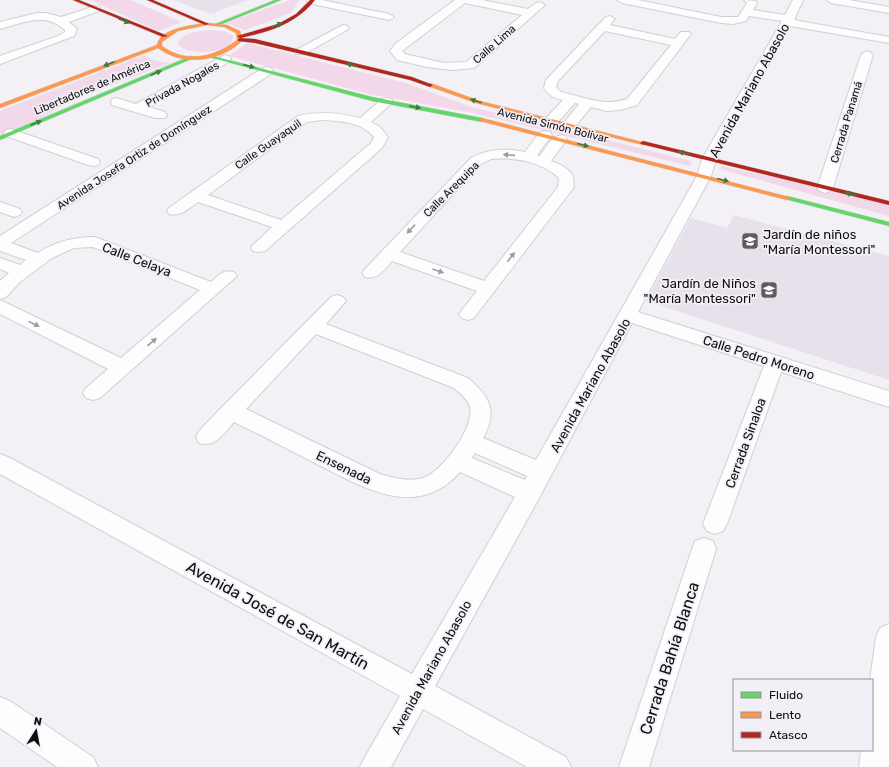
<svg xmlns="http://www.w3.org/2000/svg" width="889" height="767" viewBox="0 0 889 767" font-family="Rubik,sans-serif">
<rect width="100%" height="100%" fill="#f3f1f5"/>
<g fill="#e6e1eb">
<path d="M173,0h75l-37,14z"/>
<path d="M734,215l155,41v124l-243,-79 45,-83 36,10z"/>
</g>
<g fill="#f2d8e8">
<path d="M90,0h40l52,22 -24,9z"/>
<path d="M290,0h9l-8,13 -46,17 -20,-7z"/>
<path d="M208,30l16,1 9,5v3c-8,16 -39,16 -53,8l-2,-4c5,-11 20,-12 30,-13z"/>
<path d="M247,43l159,40 66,24 220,54 -2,5 -217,-53 -104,-19 -140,-38z"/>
<path d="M144,55l8,5 18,3 -93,35 -45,24 -32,12v-23z"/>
<path d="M721,166l168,36v14l-169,-47z"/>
</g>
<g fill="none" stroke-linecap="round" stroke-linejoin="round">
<defs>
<g id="street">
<path d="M307,0h15l67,14 5,3 -5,3 -77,-16 -4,-1z"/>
<path d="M455,0h27l46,9 8,-6 4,-1 5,3 -71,63 -22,2 -25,-3 -30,-7 -7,-9 5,-7zM465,3l57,12 -56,47 -22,1 -39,-9 -3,-3z"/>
<path d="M617,0h21l83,17h17l9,-14 -3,-3 12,1 1,2 -4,7 32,5 8,-15h10l-9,20 95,17v6l-99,-17 -74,133 -5,17 -73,136 251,79v16l-108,-35 -54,152 -4,7 -8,3 -8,-3 -4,-7 61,-158 -132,-43 -94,177 -103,186 131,71 5,10h-44l-104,-58 -32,58h-31l5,-10 35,-61 -400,-222v-20l8,3 404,217 103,-177 -55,-25c-44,50 -99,14 -147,-10 -26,-13 -52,-27 -79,-40 -10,11 -18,26 -35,21l-3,-6 3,-6 25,-26 107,-108 6,-2 6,2 3,4 -20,23 142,54c22,19 30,33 15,60l53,22 161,-284 5,-17 80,-138 -33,-5 -3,5 -13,3 -12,-1 -99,-20zM316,334l138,54c5,5 14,11 16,19 5,20 -28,65 -47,71 -13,4 -30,0 -43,-4l-134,-65zM475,453l52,23 -2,4 -53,-22z"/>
<path d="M826,0h23l40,7v6l-58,-10z"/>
<path d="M95,6l4,1 1,2 -1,2 -30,11 8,7 -3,7 -74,28v-8l58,-20 7,-4v-2c-21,-19 -41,-7 -65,-1v-7l37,-9h9l15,4z"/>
<path d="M610,16l5,3 -5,6 65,14 6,-7h8l2,2 -54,71 -17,5 -13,1 -16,-4 -17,21h-10l-2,-3 17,-21 -4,-1 -18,20h-10l-2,-3 2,-3 16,-17c-9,-2 -14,-4 -19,-12l2,-8 52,-55 8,-8zM605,31l66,14 -44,54c-22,8 -44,-2 -66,-7l-5,-5 2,-6z"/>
<path d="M343,25l4,1 2,2 -2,2 -43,24h-8l-2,-2 2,-2z"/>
<path d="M867,51l4,2 2,2 -40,133 -3,3 -5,2 -5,-2 -3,-3 44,-133 2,-2z"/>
<path d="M225,55l4,1 2,3 -2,3 -80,45 16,5 2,3 -2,3h-10l-43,-13 -1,-3 1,-3 5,-1 19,6z"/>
<path d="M267,67l4,1 2,3 -2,3 -260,169 27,10c18,-12 36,-16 57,-16l116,45c8,-7 12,-13 23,-10l3,4 -137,122 -7,2 -7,-2 -3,-5 3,-5 22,-19 -108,-55v-14l121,58 79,-68 -107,-43 -19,1 -22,10 -32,24 -14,15 -6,2v-18l9,-8 -9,-4v-11l20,7 6,-5 -26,-9v-15l263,-168z"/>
<path d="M387,98l5,1 1,3 -22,20 9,5 8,10 -6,11 -117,103 -6,1 -6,-1 -2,-4 21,-20 -74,-25c-9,6 -17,15 -29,12l-2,-3 2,-3 129,-92c21,-5 41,-3 62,2l22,-19zM322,120c18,1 40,2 52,17l-3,6 -90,77 -73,-25 99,-73z"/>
<path d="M11,129l87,30 2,3 -2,3 -5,1 -5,-1 -82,-29 -2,-3 2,-3z"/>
<path d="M545,131l5,1 2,3 -15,20 3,1c7,-9 12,-23 25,-20l2,3 -16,22c7,2 20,8 22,16 1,2 0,7 1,10l-100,131 -6,2 -6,-2 -3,-4 18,-23 -85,-30c-8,9 -14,19 -27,16l-3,-4 3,-4 106,-111c17,-9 35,-10 54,-6l15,-20zM491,159c23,-2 50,2 68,19l-1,9 -74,94 -84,-29 81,-88z"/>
<path d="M0,202l20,7 2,3 -2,3 -6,2 -14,-5z"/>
<path d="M704,538l9,3 3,8 -67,218h-30l73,-218 3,-8z"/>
<path d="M889,624v143h-30l2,-17h11v-70h-2l6,-43 4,-9z"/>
<path d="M0,697l10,4 83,56 5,10h-41l-57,-39z"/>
</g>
<g id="fast">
<path d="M275,0h6l-64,26 -4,-1z"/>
<path d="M209,55l163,42 110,21 3,2 -3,2 -110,-21 -163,-44z"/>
<path d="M191,56l5,1 -196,83v-4z"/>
<path d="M787,196l102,26v4l-104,-27v-2z"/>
</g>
<g id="slow">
<path d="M207,23l20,2 13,6 3,9c-22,22 -60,27 -85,8l-158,60v-4l157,-59c3,-17 36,-20 50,-22zM207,25l17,2 12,6 1,7c-22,17 -51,24 -75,6v-4l16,-11z"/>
<path d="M430,83l50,18 166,42 -3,2 -167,-42 -48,-17 -1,-1z"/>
<path d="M482,118l307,79 1,1 -3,2 -307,-79v-2z"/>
</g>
<g id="jam">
<path d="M73,0h6l89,36 -5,1z"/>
<path d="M147,0h6l56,24 -4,1z"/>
<path d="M310,0h5c-19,24 -46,32 -75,38l-3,-2 41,-12 18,-10z"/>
<path d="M240,38l15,1 157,38 21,8 -3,2 -20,-7 -155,-37 -17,-2v-2z"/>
<path d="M643,141l246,60v4l-248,-61 -1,-1z"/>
</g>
</defs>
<use href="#street" stroke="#d0cfd2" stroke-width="2"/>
<use href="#fast" stroke="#d0cfd2" stroke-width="1"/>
<use href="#slow" stroke="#d0cfd2" stroke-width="1"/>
<use href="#jam" stroke="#d0cfd2" stroke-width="1"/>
<use href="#street" fill="#fdfdfe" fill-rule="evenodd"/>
<use href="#fast" fill="#63d668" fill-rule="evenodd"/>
<use href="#slow" fill="#ff974d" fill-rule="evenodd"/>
<use href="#jam" fill="#b3261e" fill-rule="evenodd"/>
</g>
<defs><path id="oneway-solid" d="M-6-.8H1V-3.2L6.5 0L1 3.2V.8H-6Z"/></defs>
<g fill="#3c7b40">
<use href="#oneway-solid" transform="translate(124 21) rotate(22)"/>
<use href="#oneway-solid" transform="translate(277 25) rotate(-23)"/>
<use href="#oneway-solid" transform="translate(109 64) rotate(159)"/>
<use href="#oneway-solid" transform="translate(352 65) rotate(-166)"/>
<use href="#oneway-solid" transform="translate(249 66) rotate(15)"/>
<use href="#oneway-solid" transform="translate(156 73) rotate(-23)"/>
<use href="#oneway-solid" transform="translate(476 101) rotate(-163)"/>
<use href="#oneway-solid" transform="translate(415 107) rotate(10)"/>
<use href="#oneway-solid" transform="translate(36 123) rotate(-23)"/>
<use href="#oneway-solid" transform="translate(583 145) rotate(14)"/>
<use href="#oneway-solid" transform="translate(684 153) rotate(-166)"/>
<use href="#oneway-solid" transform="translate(723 180) rotate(14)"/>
<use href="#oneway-solid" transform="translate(851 194) rotate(-167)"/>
</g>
<g fill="#9d9d9e">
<use href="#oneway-solid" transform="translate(509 155) rotate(-176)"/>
<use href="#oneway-solid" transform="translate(411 229) rotate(133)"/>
<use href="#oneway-solid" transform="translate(511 257) rotate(-52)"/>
<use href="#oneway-solid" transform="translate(438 271) rotate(19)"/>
<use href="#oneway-solid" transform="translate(34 324) rotate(26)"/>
<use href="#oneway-solid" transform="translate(152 342) rotate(-41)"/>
</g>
<defs>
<symbol id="school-square" viewBox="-11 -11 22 22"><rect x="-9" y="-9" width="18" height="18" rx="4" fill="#5e5c5f" stroke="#f3eff7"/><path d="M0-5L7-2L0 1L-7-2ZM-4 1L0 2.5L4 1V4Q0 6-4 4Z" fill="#fff"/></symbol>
</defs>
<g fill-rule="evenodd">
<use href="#school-square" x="740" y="231" width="20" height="20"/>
<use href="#school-square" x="759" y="280" width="20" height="20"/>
</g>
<g text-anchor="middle" stroke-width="3.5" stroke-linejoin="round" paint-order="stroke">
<g font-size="11" fill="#0d0c0e" stroke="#f3eff7">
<text transform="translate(494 44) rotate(-41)" y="4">Calle Lima</text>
<text transform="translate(182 84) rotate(-29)" y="4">Privada Nogales</text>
<text transform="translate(92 87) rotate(-23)" y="4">Libertadores de América</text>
<text transform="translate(846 122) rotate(-73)" y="4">Cerrada Panamá</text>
<text transform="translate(553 125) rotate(14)" y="4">Avenida Simón Bolívar</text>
<text transform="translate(268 144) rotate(-35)" y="4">Calle Guayaquil</text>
<text transform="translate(134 157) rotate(-33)" y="4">Avenida Josefa Ortiz de Domínguez</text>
<text transform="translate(451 189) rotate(-45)" y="4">Calle Arequipa</text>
</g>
<g font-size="13" fill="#0d0c0e" stroke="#f3eff7">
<text transform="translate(749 90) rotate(-61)" y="5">Avenida Mariano Abasolo</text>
<text transform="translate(137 259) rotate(21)" y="5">Calle Celaya</text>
<text transform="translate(759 357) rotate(18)" y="5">Calle Pedro Moreno</text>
<text transform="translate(590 385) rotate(-61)" y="5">Avenida Mariano Abasolo</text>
<text transform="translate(745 443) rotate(-70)" y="5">Cerrada Sinaloa</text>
<text transform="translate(344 467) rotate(26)" y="5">Ensenada</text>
<text transform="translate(431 667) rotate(-61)" y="5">Avenida Mariano Abasolo</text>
</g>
<g font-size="13" fill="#0d0c0e" stroke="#f3eff7" text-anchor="start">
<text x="763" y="239">Jardín de niños<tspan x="763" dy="15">"María Montessori"</tspan></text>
<text x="756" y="288" text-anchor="end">Jardín de Niños<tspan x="756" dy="15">"María Montessori"</tspan></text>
</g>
<g font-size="16" fill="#0d0c0e" stroke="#f3eff7">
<text transform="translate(278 615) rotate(29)" y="6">Avenida José de San Martín</text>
<text transform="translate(669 658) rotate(-72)" y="6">Cerrada Bahía Blanca</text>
</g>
</g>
<rect x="733" y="679" width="140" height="72" fill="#f3eff7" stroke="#97949a"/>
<rect x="741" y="692" width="20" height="6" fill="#63d668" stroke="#97949a"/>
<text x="769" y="699" font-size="12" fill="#0d0c0e">Fluido</text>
<rect x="741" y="712" width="20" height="6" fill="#ff974d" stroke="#97949a"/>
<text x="769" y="719" font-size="12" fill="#0d0c0e">Lento</text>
<rect x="741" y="732" width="20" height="6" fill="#b3261e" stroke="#97949a"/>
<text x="769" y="739" font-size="12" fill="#0d0c0e">Atasco</text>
<g transform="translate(36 731) rotate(11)" stroke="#f3eff7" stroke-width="3" paint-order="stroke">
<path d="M0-3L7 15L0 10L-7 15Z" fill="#0d0c0e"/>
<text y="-6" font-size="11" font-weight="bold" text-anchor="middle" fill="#0d0c0e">N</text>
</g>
</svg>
